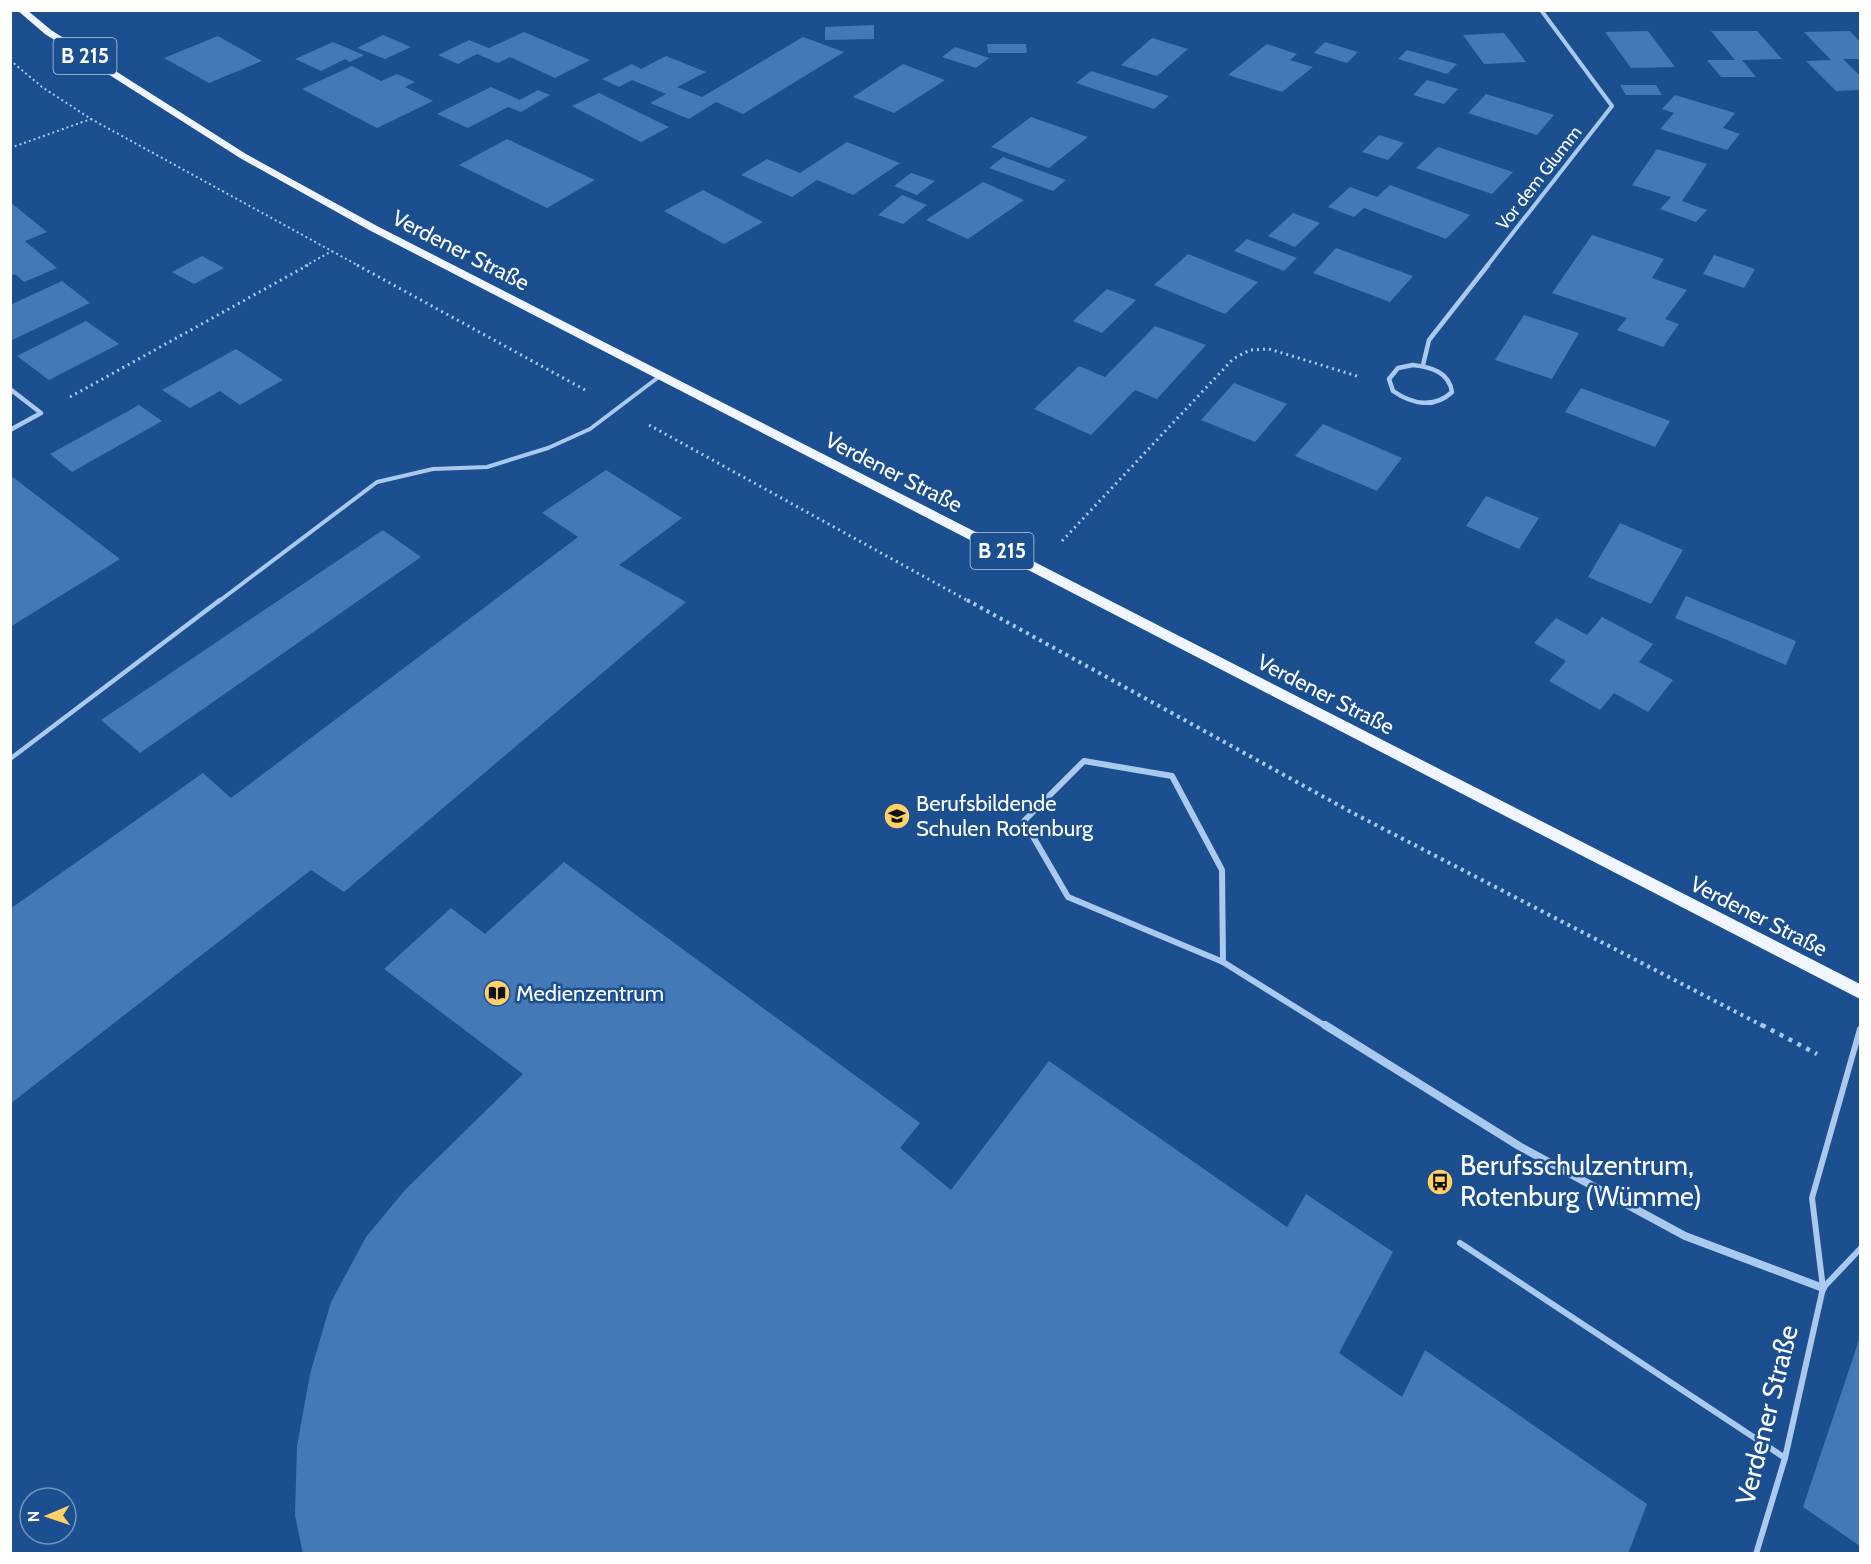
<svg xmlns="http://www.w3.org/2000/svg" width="1871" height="1564" viewBox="0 0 1871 1564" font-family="Cabin,sans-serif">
<rect width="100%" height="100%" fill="#1b4f8f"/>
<g fill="#4478b7">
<path d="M874,25v14l-49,1v-13z"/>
<path d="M1648,31l27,36 -44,1 -26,-36z"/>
<path d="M1711,31h46l25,28 -40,1 14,17h-35l-14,-17h28z"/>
<path d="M1850,31l10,11v17h-17l17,17v14l-24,1 -30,-30 25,-1 -27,-28z"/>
<path d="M524,32l66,28 -35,18 -45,-21 -12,6 -21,-9 -19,10 -20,-9 31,-15 20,8z"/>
<path d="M1504,33l22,29 -42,2 -21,-29z"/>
<path d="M383,35l28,12 -26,12 -28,-11z"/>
<path d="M218,36l44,25 -53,22 -45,-25z"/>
<path d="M803,37l41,15 -101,62 -27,-12 -27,17 -39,-16 16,-9 -34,-14 -13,7 -17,-8 30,-15 9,5 25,-13 40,16 -29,15 25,10z"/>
<path d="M1152,38l36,11 -31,27 -36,-11z"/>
<path d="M333,42l31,13 -14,7 -5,-3 -24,12 -26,-12z"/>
<path d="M1325,42l33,10 -11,11 -33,-10z"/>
<path d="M987,44h39l1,9h-39z"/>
<path d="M1267,44l30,10 -7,6 23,7 -31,25 -54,-17z"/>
<path d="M955,47l34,11 -13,10 -34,-11z"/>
<path d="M1407,50l50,14 -10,10 -49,-15z"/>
<path d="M903,64l42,16 -51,33 -41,-16z"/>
<path d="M352,66l29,15 16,-7 18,8 -10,5 28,14 -56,27 -75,-39z"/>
<path d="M1091,71l78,25 -15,13 -78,-26z"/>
<path d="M1427,80l31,9 -14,15 -31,-9z"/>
<path d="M1620,85h36l6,10h-36z"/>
<path d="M491,87l29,13 18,-10 12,5 -29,17 -13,-5 -40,21 -31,-14z"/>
<path d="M599,93l70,34 -28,15 -69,-36z"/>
<path d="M1486,94l68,21 -17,20 -69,-22z"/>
<path d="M1675,95l60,18 -12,15 17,6 -13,16 -67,-21 14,-16 -12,-4z"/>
<path d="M1031,117l57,20 -39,31 -58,-21z"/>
<path d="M1379,135l25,8 -16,17 -26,-8z"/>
<path d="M507,139l88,41 -48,28 -88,-43z"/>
<path d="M847,142l53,21 -47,32 -36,-15 -25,17 -51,-22 26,-16 33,14z"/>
<path d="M1438,147l75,25 -21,22 -76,-26z"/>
<path d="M1657,149l50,15 -25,37 25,9 -11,12 -36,-13 11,-12 -39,-12z"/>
<path d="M1003,157l63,23 -13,11 -64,-23z"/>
<path d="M911,173l24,8 -18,14 -23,-9z"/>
<path d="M983,182l41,18 -56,39 -42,-19z"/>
<path d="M1390,185l80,30 -24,24 -82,-31 -10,9 -26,-10 22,-20 27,10z"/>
<path d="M703,190l60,32 -39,22 -60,-33z"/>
<path d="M902,195l25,10 -24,19 -25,-9z"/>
<path d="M10,202l37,30 -22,9 32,27 -33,14 -9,-8 -5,2z"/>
<path d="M1293,213l27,10 -25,24 -27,-11z"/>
<path d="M1592,235l72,24 -12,19 35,12 -22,29 14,5 -16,23 -46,-17 10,-12 -75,-25z"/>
<path d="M1247,239l50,19 -13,13 -50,-20z"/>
<path d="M1336,248l77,28 -23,26 -77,-29z"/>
<path d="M1188,254l70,28 -33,32 -71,-29z"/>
<path d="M1714,255l41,14 -11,19 -41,-14z"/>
<path d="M202,256l22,12 -30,16 -22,-12z"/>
<path d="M62,281l28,22 -80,38v-36z"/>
<path d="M1107,289l29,11 -34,33 -29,-12z"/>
<path d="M1524,315l55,18 -27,46 -57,-19z"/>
<path d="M86,321l33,23 -70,36 -32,-24z"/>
<path d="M1155,326l51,19 -49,54 -22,-9 -44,45 -57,-26 45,-43 26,11z"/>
<path d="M236,349l47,31 -43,25 -20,-14 -30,17 -28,-18z"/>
<path d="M1234,383l53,21 -32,38 -54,-22z"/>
<path d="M1581,388l89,33 -15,26 -90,-35z"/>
<path d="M139,405l23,16 -90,51 -22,-18z"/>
<path d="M1323,424l79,34 -25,33 -82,-35z"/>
<path d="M606,470l76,48 -63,47 67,37 -342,290 -33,-22 -301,234v-195l193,-136 28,25 347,-261 -36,-24z"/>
<path d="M10,475l110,84 -110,68z"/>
<path d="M1486,496l53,22 -20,31 -53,-23z"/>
<path d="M1620,523l63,27 -32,54 -63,-27z"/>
<path d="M383,530l38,27 -281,196 -39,-33z"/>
<path d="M1686,596l110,45 -10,24 -111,-47z"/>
<path d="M1602,617l51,27 -14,18 34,18 -25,32 -34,-19 -14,17 -51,-29 17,-20 -32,-18 22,-25 31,17z"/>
<path d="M564,862l356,261 -20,25 51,42 98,-129 238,166 19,-33 87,58 -54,101 63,44 23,-47 222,154 -19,50h-1325l-8,-39 2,-69 13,-72 21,-72 35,-65 39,-47 118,-116 -139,-105 67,-61 34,26z"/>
<path d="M1860,1337v209l-57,-39z"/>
</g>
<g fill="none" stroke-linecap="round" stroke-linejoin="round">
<g stroke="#a9c9ee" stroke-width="2" stroke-dasharray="2 3" stroke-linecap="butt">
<path d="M10,60l32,27 49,32 268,147"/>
<path d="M10,148l81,-29"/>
<path d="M305,266l27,-15"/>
</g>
<g stroke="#a9c9ee" stroke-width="3" stroke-dasharray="2 4" stroke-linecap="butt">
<path d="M357,265l230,126"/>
<path d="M70,397l238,-132"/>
<path d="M649,425l321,177"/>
<path d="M1062,541l171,-182 17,-9 19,-1 88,27"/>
</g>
<path stroke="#a9c9ee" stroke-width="4" stroke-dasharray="3 4.5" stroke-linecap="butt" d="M967,600l384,212 414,215"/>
<path stroke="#a9c9ee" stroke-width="4.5" stroke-dasharray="4 6" stroke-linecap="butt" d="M1762,1025l55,29"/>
<path stroke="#a9c9ee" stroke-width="4" d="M218,602l159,-120 56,-13 54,-2 61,-19 42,-19 70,-53"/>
<path stroke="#a9c9ee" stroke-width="4.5" d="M10,759l210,-159"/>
<g stroke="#a9c9ee" stroke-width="6">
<path d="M1460,1243l325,215"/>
<path d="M1823,1288l37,-39"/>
<path d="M1756,1554l29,-96 38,-170 -11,-90 48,-169"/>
</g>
<path stroke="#a9c9ee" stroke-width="4" d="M1487,266l125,-160 -71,-96"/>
<g stroke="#a9c9ee" stroke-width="4.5">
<path d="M1413,365c18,2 36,7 39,27 -18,17 -40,12 -59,-1l-4,-12 9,-11z"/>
<path d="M1423,365l6,-25 59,-75"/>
<path d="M10,389l31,24 -31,17"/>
</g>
<g stroke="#a9c9ee" stroke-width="6">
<path d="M1084,761l88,15 50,94 1,92 -155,-65 -44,-76z"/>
<path d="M1223,962l104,65"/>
</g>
<path stroke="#a9c9ee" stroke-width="8" d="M1325,1025l194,121 166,90 138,52"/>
<path fill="#f0f6ff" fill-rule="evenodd" d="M17,10h10l24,20 195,124 131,72 1483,758v15l-1491,-769 -129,-72 -195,-124z"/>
</g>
<defs>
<symbol id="school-disc" viewBox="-11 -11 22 22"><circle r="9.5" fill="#ffd166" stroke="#1b4f8f"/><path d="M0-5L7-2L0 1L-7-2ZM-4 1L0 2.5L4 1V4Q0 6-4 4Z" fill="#111"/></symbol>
<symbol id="library-disc" viewBox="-11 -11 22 22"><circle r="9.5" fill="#ffd166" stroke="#1b4f8f"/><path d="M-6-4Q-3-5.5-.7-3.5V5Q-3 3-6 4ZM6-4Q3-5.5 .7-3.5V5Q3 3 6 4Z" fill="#111"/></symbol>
<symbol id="bus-disc" viewBox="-11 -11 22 22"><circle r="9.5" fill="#ffd166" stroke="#1b4f8f"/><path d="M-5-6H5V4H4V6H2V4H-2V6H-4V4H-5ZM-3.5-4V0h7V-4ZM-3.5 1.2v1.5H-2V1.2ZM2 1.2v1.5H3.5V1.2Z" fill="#111"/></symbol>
</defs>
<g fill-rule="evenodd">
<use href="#school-disc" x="882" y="801" width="30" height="30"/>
<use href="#library-disc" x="482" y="978" width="30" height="30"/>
<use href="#bus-disc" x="1425" y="1167" width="30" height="30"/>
</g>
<g text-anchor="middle" stroke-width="5" stroke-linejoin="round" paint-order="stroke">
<g font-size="18" fill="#fff" stroke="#1b4f8f">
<text transform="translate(1539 178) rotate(-52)" y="6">Vor dem Glumm</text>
</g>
<g fill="#1b4f8f" stroke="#bbcadd" stroke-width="1.5">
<rect x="53.5" y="38" width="63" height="36" rx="4.5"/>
<rect x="970.5" y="533" width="63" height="36" rx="4.5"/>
</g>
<g font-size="21" font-weight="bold" fill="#fff">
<text x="85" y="63">B 215</text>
<text x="1002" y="558">B 215</text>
</g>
<g font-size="22" fill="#fff" stroke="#1b4f8f">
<text transform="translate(461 250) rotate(27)" y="8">Verdener Straße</text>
<text transform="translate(894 472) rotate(27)" y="8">Verdener Straße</text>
<text transform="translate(1326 694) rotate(27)" y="8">Verdener Straße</text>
<text transform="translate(1759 916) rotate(27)" y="8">Verdener Straße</text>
</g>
<g font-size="22" fill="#fff" stroke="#1b4f8f" text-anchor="start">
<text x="916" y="811">Berufsbildende<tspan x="916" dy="25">Schulen Rotenburg</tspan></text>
<text x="516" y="1001">Medienzentrum</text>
</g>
<g font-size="27" fill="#fff" stroke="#1b4f8f" text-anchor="start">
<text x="1460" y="1175">Berufsschulzentrum,<tspan x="1460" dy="31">Rotenburg (Wümme)</tspan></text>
</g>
<g font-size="27" fill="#fff" stroke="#1b4f8f">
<text transform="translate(1767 1415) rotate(-76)" y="9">Verdener Straße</text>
</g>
</g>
<rect width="1871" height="1564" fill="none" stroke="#ffffff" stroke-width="24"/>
<g transform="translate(48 1516) rotate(268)"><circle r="28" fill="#1b4f8f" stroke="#7695bc" stroke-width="1.5"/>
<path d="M0-4.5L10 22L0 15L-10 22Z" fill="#ffd166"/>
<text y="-9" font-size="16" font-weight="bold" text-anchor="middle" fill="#ffffff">N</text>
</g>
</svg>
